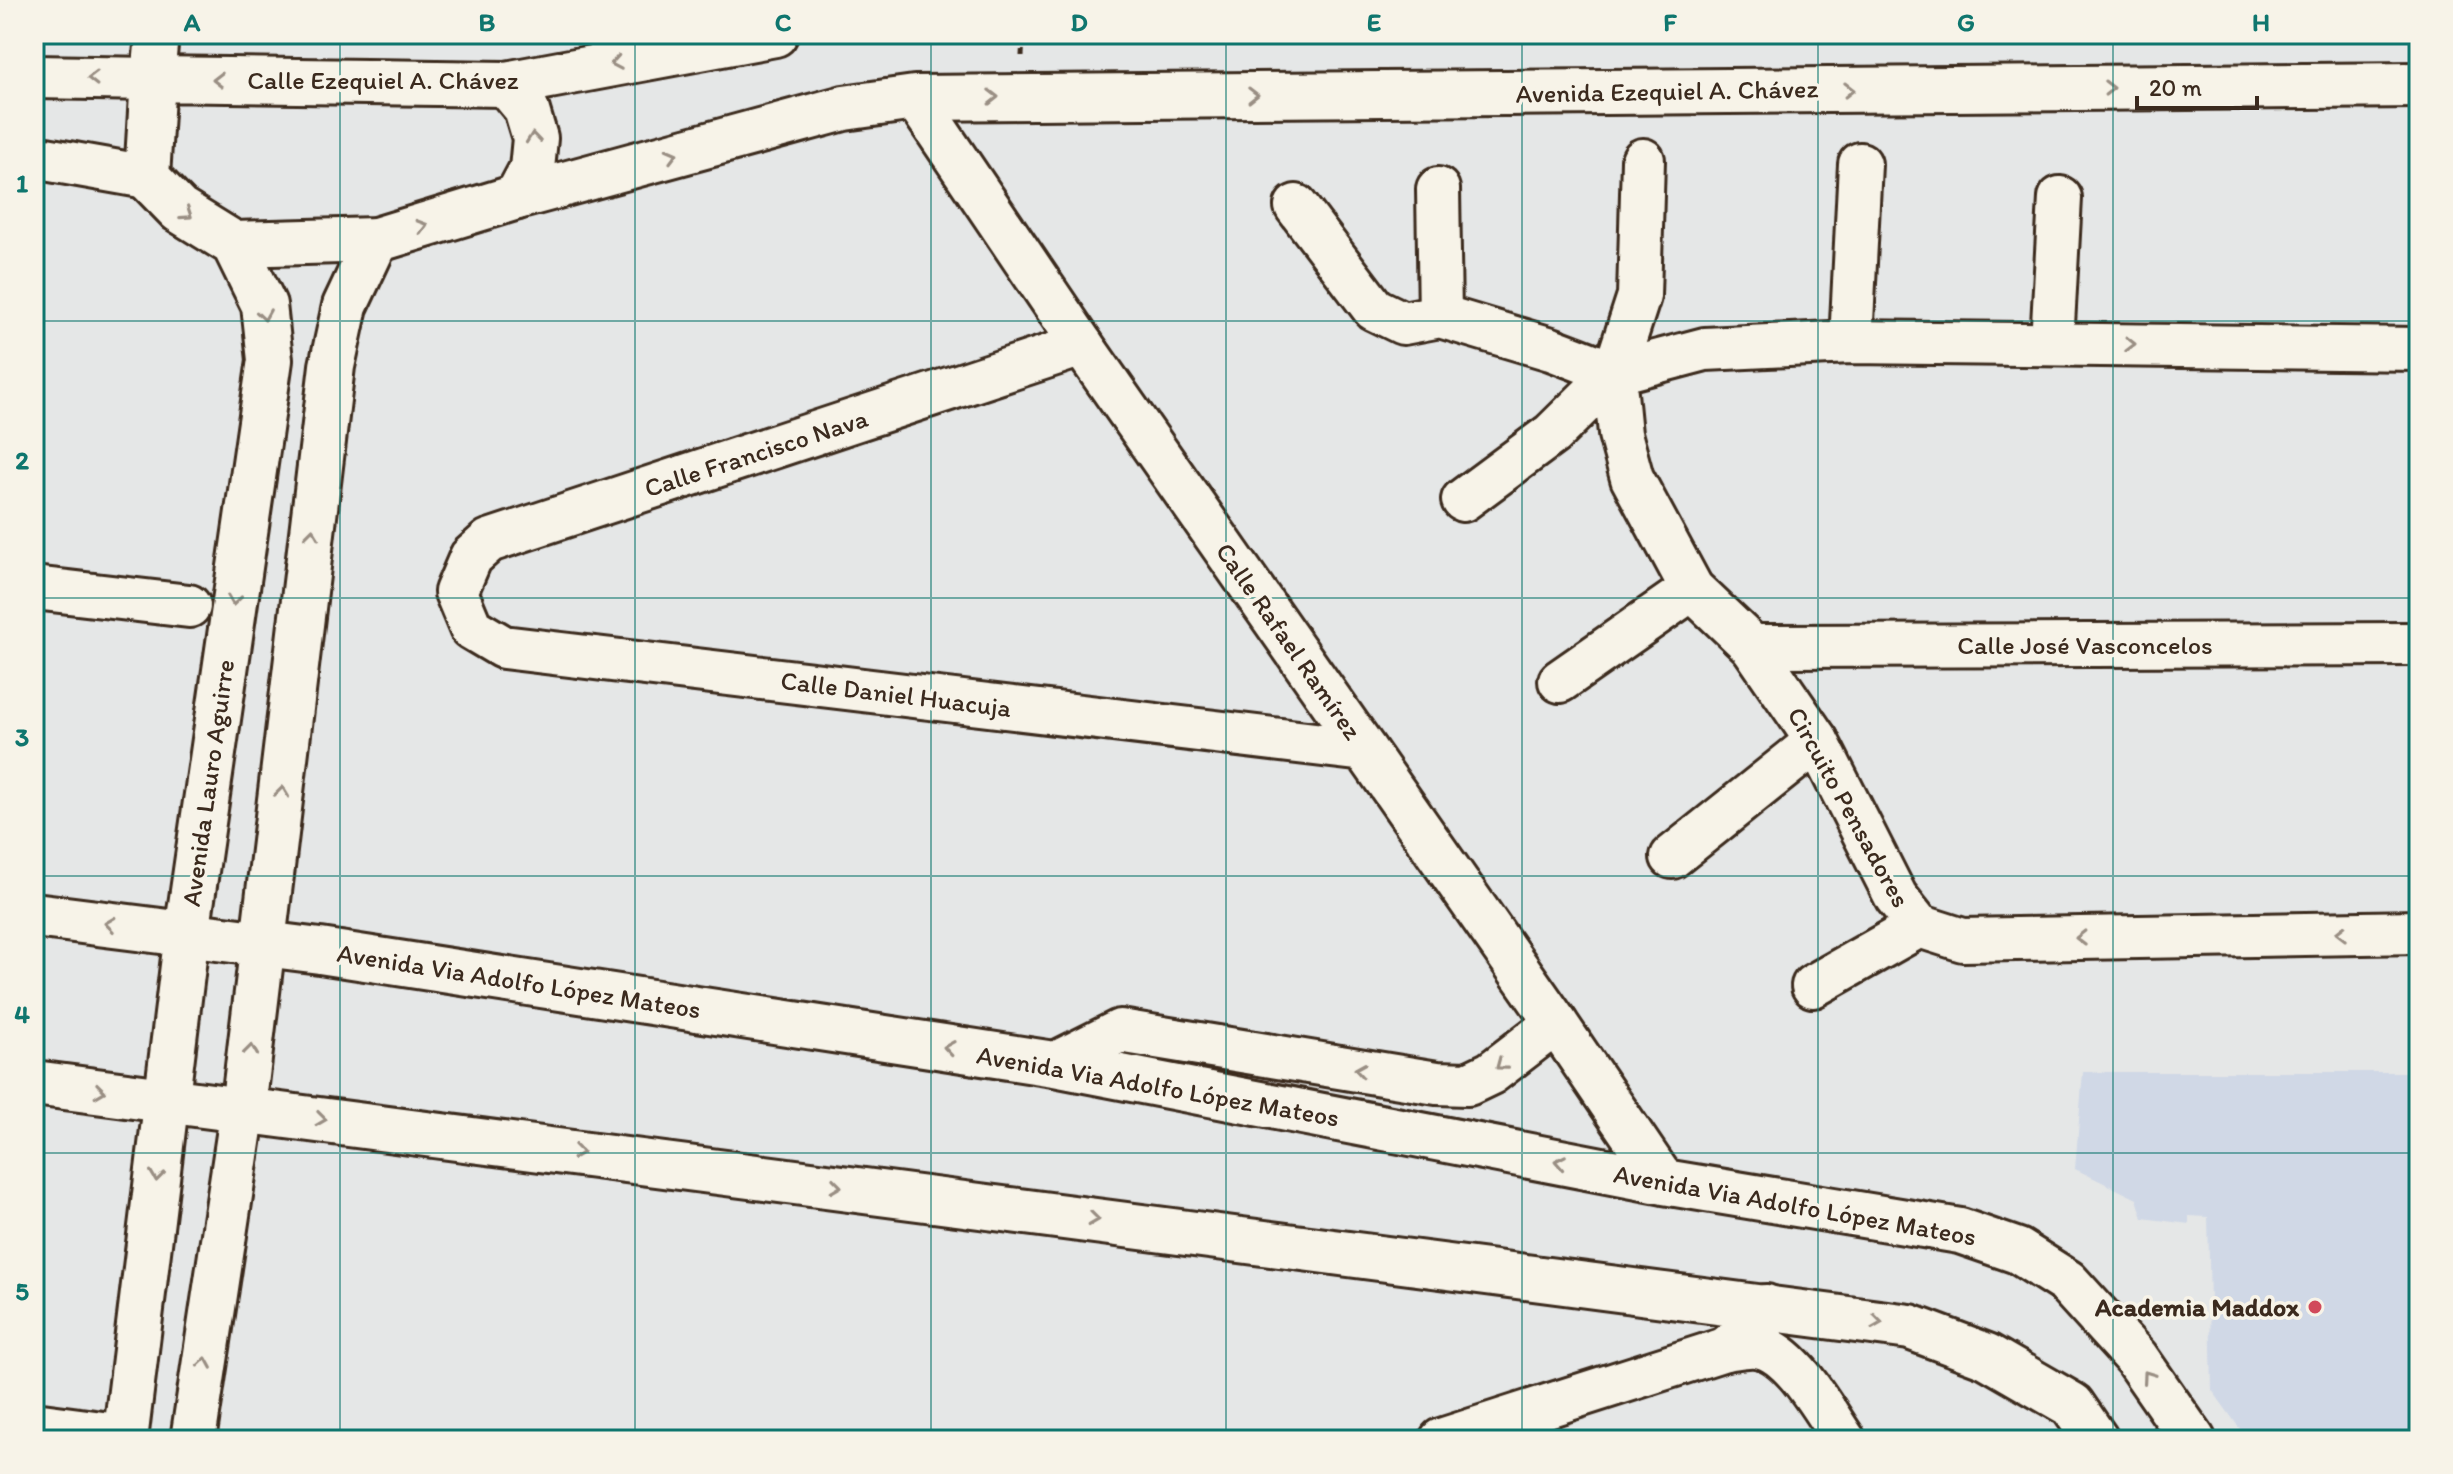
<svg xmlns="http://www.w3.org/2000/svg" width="2453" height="1474" viewBox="0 0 2453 1474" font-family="Itim,sans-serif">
<rect width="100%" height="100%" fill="#e5e7e7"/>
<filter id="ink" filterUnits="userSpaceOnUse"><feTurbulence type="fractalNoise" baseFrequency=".0125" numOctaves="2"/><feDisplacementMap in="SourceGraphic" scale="16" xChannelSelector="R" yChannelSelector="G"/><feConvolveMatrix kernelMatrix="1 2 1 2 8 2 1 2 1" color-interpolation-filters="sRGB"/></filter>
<g filter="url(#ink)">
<path fill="#d0d8e6" d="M2083,1072h336v368h-171l-36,-50 -4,-173 -19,-1v8l-46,-6 -6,-19 -62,-30z"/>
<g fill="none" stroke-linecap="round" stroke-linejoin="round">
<defs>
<g id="street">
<path d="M34,77l119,2 4,-45"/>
<path d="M915,98l167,247 474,678 108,159"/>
<path d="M34,157l113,20"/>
<path d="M1643,160l-4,136 -25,77 6,61 12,44 60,111 60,57 65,95 79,156 23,29 44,14 456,-8"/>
<path d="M1438,189l2,127"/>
<path d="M1296,206l78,103 29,14 37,-7 111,33 63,24"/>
<path d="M1851,342l9,-178"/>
<path d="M2052,343l8,-145"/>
<path d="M1082,345l-593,196 -18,16 -15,35 15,36 32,19 862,103"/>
<path d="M1463,500l89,-66 62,-61 91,-24 146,-7 568,7"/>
<path d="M34,588l155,18"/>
<path d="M1752,646l667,-2"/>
<path d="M1560,681l132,-92"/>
<path d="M1672,857l145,-116"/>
<path d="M1813,986l106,-60"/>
<path d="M1054,1064l66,-33 317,52 31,1 23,-11 65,-50"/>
<path d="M1725,1349c9,-1 21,-4 31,-3 36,3 69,67 88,94"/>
<path d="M34,1424l91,12"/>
<path d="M1441,1440l284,-91 33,-27 8,-16"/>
</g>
<g id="secondary">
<path d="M506,84l20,24 9,30 -3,31 -15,28"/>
<path d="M234,244l142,-4 141,-43 327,-89 71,-10 1504,-13"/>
<path d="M34,915l286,36 734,113 610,118 296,49 58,20 49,31 69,76 57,82"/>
<path d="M34,1083l1876,244 77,29 85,49 24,35"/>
<path d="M125,1440l62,-507 83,-573 -6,-55 -30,-61 -55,-34 -32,-33 6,-98 353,5 269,-50"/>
<path d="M193,1440l50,-331 89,-743 13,-60 31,-66"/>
</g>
</defs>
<use href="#street" stroke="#3b2a1e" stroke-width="48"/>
<use href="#secondary" stroke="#3b2a1e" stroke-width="50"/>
<path stroke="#3b2a1e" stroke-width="5" stroke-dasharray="6 6" stroke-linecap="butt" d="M1022,56l1,-22"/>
<use href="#street" stroke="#f7f3e8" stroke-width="42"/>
<use href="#secondary" stroke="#f7f3e8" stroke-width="44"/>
</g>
<defs><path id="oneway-chevron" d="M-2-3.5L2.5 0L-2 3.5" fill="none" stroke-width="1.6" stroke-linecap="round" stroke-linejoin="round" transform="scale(2)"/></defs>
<g stroke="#998e83">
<use href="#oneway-chevron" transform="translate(616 63) rotate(170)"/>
<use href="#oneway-chevron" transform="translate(93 78) rotate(-179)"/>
<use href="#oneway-chevron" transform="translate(218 80) rotate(-179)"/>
<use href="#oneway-chevron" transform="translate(2109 88) rotate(-1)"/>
<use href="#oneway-chevron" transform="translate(1849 90) rotate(-1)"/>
<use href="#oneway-chevron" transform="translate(1253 95) rotate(-1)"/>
<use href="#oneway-chevron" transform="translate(993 97) rotate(-1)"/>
<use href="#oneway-chevron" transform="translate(533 138) rotate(-96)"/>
<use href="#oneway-chevron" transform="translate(672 155) rotate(-15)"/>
<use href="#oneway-chevron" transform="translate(187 214) rotate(34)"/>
<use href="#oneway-chevron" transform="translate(422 226) rotate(-17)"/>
<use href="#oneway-chevron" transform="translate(264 315) rotate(81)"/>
<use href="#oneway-chevron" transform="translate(2130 344) rotate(1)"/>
<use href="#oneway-chevron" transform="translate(312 534) rotate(-83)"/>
<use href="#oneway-chevron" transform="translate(234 600) rotate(98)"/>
<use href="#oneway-chevron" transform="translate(282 792) rotate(-83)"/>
<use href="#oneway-chevron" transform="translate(110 924) rotate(-173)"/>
<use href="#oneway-chevron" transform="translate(2341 933) rotate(179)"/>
<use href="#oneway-chevron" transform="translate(2081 938) rotate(179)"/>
<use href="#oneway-chevron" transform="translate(949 1048) rotate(-171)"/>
<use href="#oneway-chevron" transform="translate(251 1050) rotate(-83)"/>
<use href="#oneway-chevron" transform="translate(1501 1065) rotate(143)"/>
<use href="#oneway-chevron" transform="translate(1360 1070) rotate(-171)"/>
<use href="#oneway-chevron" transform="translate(100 1091) rotate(7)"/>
<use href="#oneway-chevron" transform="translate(321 1119) rotate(7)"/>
<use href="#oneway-chevron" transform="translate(578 1152) rotate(7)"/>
<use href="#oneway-chevron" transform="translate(1560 1162) rotate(-169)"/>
<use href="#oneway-chevron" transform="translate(157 1176) rotate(97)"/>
<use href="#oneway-chevron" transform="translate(836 1186) rotate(7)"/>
<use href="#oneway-chevron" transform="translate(1094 1219) rotate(7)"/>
<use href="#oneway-chevron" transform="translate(1877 1322) rotate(8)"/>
<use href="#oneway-chevron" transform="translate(205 1363) rotate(-81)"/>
<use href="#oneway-chevron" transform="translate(2148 1376) rotate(-125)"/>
</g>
</g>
<path fill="none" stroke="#0f766e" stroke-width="2" stroke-opacity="0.55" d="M340,34v1406M635,34v1406M931,34v1406M1226,34v1406M1522,34v1406M1818,34v1406M2113,34v1406M34,321h2385M34,598h2385M34,876h2385M34,1153h2385"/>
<circle fill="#d1495b" stroke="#f7f3e8" stroke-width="3" cx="2315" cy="1307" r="8"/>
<g text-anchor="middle" stroke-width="7" stroke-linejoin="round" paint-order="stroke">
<g font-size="26" fill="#3b2a1e" stroke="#f7f3e8">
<text x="383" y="89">Calle Ezequiel A. Chávez</text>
<text transform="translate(1667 91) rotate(-1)" y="9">Avenida Ezequiel A. Chávez</text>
<text transform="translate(756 453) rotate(-18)" y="9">Calle Francisco Nava</text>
<text transform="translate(1289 641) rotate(55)" y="9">Calle Rafael Ramírez</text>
<text x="2085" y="654">Calle José Vasconcelos</text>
<text transform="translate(896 694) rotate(7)" y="9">Calle Daniel Huacuja</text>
<text transform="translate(208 783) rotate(-82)" y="9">Avenida Lauro Aguirre</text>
<text transform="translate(1849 807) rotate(61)" y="9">Circuito Pensadores</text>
<text transform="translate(519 981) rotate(9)" y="9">Avenida Via Adolfo López Mateos</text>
<text transform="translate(1158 1086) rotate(10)" y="9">Avenida Via Adolfo López Mateos</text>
<text transform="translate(1795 1205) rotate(10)" y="9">Avenida Via Adolfo López Mateos</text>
</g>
<g font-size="26" font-weight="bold" fill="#3b2a1e" stroke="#f7f3e8" text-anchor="end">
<text x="2299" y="1316">Academia Maddox</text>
</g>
</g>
<rect width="2453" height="1474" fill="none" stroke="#f7f3e8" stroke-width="88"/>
<path d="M2137 96v12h120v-12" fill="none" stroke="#3b2a1e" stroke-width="4"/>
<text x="2149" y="96" font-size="24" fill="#3b2a1e" stroke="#f7f3e8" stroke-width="6" paint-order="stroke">20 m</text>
<rect x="44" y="44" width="2365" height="1386" fill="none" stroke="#0f766e" stroke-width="3"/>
<g font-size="26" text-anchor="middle" font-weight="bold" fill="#0f766e">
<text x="192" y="31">A</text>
<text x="487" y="31">B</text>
<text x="783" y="31">C</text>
<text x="1079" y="31">D</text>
<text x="1374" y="31">E</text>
<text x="1670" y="31">F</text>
<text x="1966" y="31">G</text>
<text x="2261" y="31">H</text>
<text x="22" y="192">1</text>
<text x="22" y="469">2</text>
<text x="22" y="746">3</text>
<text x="22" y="1023">4</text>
<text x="22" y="1300">5</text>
</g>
</svg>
